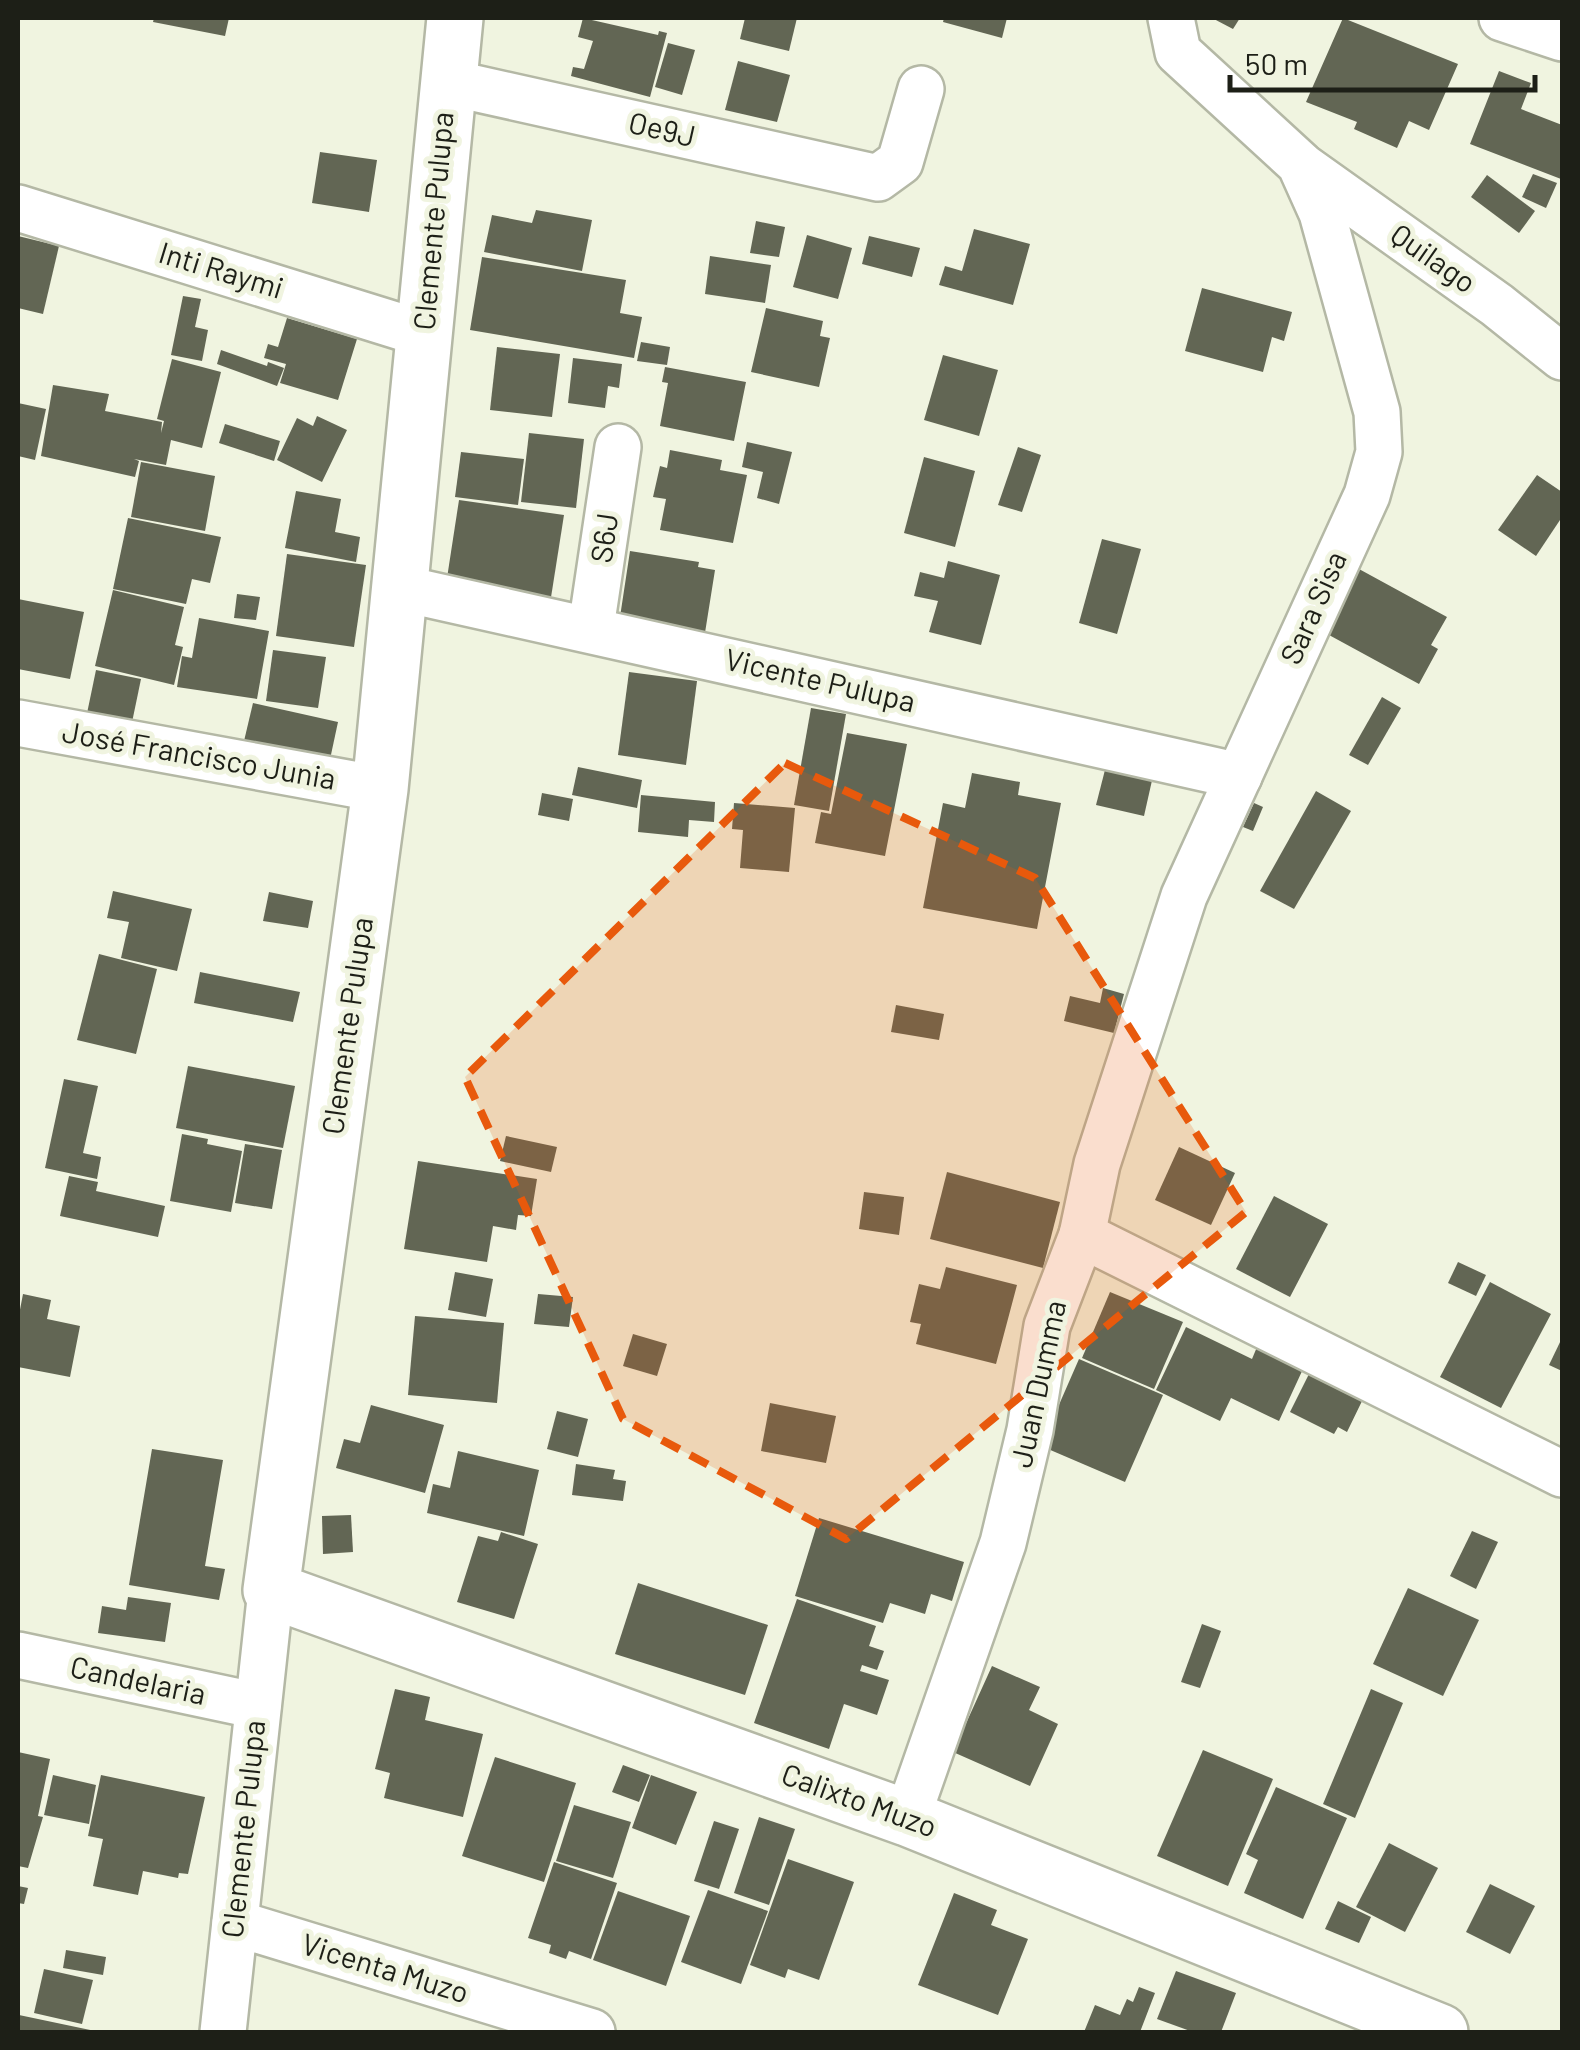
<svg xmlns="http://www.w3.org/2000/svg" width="1580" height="2050" viewBox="0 0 1580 2050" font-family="Barlow,sans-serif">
<rect width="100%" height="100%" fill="#f0f4e0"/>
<g fill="#626654">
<path d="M154,18h75l-4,18 -72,-14z"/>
<path d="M583,18l75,17 1,-4 8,2 -17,64 -79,-21 2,-9 11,2 9,-28 -15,-4z"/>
<path d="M745,18h52l-8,33 -49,-12z"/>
<path d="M944,18h63l-5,20 -59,-16z"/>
<path d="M1212,18h28l-7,11z"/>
<path d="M1343,18l115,46 -29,66 -20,-9 -12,27 -43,-19 3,-7 -51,-20z"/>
<path d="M668,43l27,7 -13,45 -27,-8z"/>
<path d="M738,61l52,14 -13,47 -52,-12z"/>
<path d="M1499,71l32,12 -10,26 41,16 -1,54 -91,-35z"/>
<path d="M320,152l57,8 -8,52 -57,-9z"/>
<path d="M1533,174l24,9 -11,25 -24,-11z"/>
<path d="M1487,175l48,36 -16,22 -48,-36z"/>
<path d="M536,210l56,10 -10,51 -98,-19 8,-37 40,8z"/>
<path d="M756,221l29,6 -6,30 -29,-4z"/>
<path d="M974,229l56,15 -17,61 -74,-20 6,-19 17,5z"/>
<path d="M807,235l45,13 -14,51 -45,-12z"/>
<path d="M18,236l41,10 -16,68 -25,-6z"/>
<path d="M869,236l51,12 -8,29 -50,-13z"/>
<path d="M710,256l61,9 -6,38 -60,-9z"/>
<path d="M482,257l144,23 -6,33 22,4 -8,41 -164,-28z"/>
<path d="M1202,288l90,24 -8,29 -12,-4 -9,35 -78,-21z"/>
<path d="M183,296l18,3 -6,28 13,3 -6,31 -31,-6z"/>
<path d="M766,308l57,13 -3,15 10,2 -11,49 -68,-15z"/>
<path d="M287,318l70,21 -19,61 -58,-17 6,-19 -22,-6 4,-14 10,3z"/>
<path d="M641,342l29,5 -3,18 -30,-4z"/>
<path d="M497,347l63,7 -8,63 -62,-7z"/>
<path d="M221,350l46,16 1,-4 16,6 -7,18 -60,-22z"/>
<path d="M943,355l55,15 -19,66 -55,-16z"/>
<path d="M573,358l49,6 -3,24 -11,-2 -3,22 -37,-5z"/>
<path d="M172,359l49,13 -19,76 -31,-8 -5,25 -32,-6 5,2 -4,16 -94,-21 12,-71 56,9 -4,17 57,11 -1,11 3,-12 -7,-2z"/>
<path d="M665,367l81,15 -12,59 -74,-15 8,-43 -6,-1z"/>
<path d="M18,403l28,6 -11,51 -17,-4z"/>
<path d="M317,416l30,14 -25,52 -45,-22 20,-42 16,8z"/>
<path d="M225,424l55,17 -6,20 -55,-18z"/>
<path d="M529,433l55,6 -8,69 -55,-6z"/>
<path d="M747,442l45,10 -13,52 -22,-6 6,-26 -21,-5z"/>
<path d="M1018,447l23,8 -19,57 -24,-7z"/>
<path d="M670,450l52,10 -2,10 27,5 -14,68 -73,-13 6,-31 -13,-2 7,-31 7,2z"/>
<path d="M461,452l63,7 -6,46 -63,-8z"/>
<path d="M924,457l51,14 -20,76 -51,-14z"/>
<path d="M141,462l74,14 -10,55 -74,-14z"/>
<path d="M1537,475l25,17v25l-26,39 -38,-26z"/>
<path d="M296,491l45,8 -6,33 25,5 -4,25 -71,-14z"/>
<path d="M459,500l105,15 -15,95 -104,-19z"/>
<path d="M128,518l93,19 -11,46 -18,-4 -6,25 -73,-15z"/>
<path d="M1102,539l39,10 -24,85 -38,-11z"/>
<path d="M630,551l69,11 -1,5 17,3 -11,69 -84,-22z"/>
<path d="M287,554l79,11 -12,82 -78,-11z"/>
<path d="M948,561l52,14 -19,70 -52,-13 9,-31 -24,-5 6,-24 24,6z"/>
<path d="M1348,563l99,54 -16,28 7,4 -19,35 -101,-55z"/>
<path d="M113,590l71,17 -9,38 8,2 -9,38 -79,-19z"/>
<path d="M237,594l23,3 -4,23 -22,-2z"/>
<path d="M18,599l66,13 -14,67 -52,-10z"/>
<path d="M199,618l70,13 -12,68 -80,-12 5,-31 10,2z"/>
<path d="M273,650l53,7 -8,51 -52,-7z"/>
<path d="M96,670l45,9 -11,53 -45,-9z"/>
<path d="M629,672l68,9 -11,84 -68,-10z"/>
<path d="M1382,697l19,11 -33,57 -19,-10z"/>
<path d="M253,703l85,19 -12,56 -86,-20z"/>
<path d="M811,708l35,6 -17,97 -35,-6z"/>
<path d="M847,733l60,11 -22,112 -70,-13 6,-31 10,2z"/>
<path d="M1106,766l47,10 -9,40 -48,-11z"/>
<path d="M578,767l64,13 -5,28 -65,-13z"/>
<path d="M972,773l48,9 -2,13 43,8 -24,126 -114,-21 20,-105 22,5z"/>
<path d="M1316,791l35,20 -57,98 -34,-18z"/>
<path d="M542,793l31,6 -4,22 -31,-6z"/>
<path d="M641,795l74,7 -1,20 -25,-2 -1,17 -50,-5z"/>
<path d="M734,803l61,5 -6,64 -49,-4 3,-38 -11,-1z"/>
<path d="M1254,803l9,4 -10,24 -10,-4z"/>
<path d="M113,891l79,18 -15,62 -56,-13 8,-36 -22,-4z"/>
<path d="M269,892l44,9 -5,27 -45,-7z"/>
<path d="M99,954l58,15 -21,85 -59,-14z"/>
<path d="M200,972l100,20 -7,30 -99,-19z"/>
<path d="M1103,988l21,6 -10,39 -50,-12 6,-25 30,7z"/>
<path d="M896,1005l48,9 -5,26 -48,-8z"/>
<path d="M188,1066l107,20 -12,62 -107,-20z"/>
<path d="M64,1079l34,7 -15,67 18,4 -4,22 -52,-11z"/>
<path d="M182,1134l26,5 -1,5 35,7 -11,61 -61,-11z"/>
<path d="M506,1136l51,11 -6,25 -51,-11z"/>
<path d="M245,1144l37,6 -10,59 -37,-6z"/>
<path d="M1179,1147l56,26 -24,52 -56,-25z"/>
<path d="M418,1161l119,18 -6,37 -13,-1 -2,15 -23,-4 -6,36 -83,-13z"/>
<path d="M947,1172l113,30 -17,66 -113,-29z"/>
<path d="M69,1176l29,6 -2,9 69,15 -7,31 -98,-21z"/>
<path d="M864,1192l40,5 -5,38 -40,-6z"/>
<path d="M1274,1196l54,28 -38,73 -54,-28z"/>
<path d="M1458,1262l28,13 -10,21 -28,-13z"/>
<path d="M946,1267l71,18 -21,79 -80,-20 5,-20 -11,-2 9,-38 21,5z"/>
<path d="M455,1272l38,7 -7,38 -38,-7z"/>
<path d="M1490,1282l61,32 -50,94 -61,-31z"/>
<path d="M1110,1292l73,30 -29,67 -72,-31z"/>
<path d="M23,1294l28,6 -4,19 33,7 -10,51 -52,-10v-47z"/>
<path d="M538,1294l35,3 -4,30 -35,-3z"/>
<path d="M415,1316l89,7 -7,80 -89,-8z"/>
<path d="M1186,1327l66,32 5,-12 46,22 -24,52 -48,-23 -11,23 -64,-31z"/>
<path d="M633,1334l34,10 -10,32 -34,-10z"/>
<path d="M1562,1338v33l-13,-6z"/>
<path d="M1079,1359l84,36 -38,87 -84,-36z"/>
<path d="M1310,1372l53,27 -16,33 -9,-5 -4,7 -44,-22z"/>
<path d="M770,1403l66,13 -10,47 -65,-12z"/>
<path d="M371,1405l73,20 -19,68 -89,-25 8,-29 16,4z"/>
<path d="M557,1411l31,8 -10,38 -31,-8z"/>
<path d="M152,1449l71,11 -18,106 20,3 -6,31 -90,-15z"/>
<path d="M458,1451l81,19 -15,66 -97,-23 6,-29 17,4z"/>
<path d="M576,1464l39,6 -2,9 13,2 -3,20 -51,-6z"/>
<path d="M351,1515l2,37 -30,2 -1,-38z"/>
<path d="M819,1518l145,44 -12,39 -21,-7 -6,20 -35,-11 -7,20 -88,-27z"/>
<path d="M1472,1531l26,11 -22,47 -26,-13z"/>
<path d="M501,1532l37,12 -24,75 -57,-17 21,-66 20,5z"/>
<path d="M638,1583l130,42 -23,70 -130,-41z"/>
<path d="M1408,1588l71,32 -36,76 -70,-32z"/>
<path d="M128,1597l43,6 -6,39 -67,-9 4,-27 24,4z"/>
<path d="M797,1599l79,27 -7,20 15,5 -7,19 -15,-5 -2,6 29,9 -12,35 -33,-11 -15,45 -75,-26z"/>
<path d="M1202,1624l19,7 -21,57 -19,-6z"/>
<path d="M992,1666l48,21 -11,23 29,14 -28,62 -77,-34z"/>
<path d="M395,1689l35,8 -5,23 58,14 -20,83 -79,-19 6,-25 -15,-4z"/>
<path d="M1371,1689l32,14 -48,115 -32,-14z"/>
<path d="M1203,1750l70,29 -45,107 -71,-30z"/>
<path d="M18,1752l32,7 -12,57 5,1 -15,51 -10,-2z"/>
<path d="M495,1757l81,26 -32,99 -82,-26z"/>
<path d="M623,1765l27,10 -11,27 -27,-10z"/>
<path d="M53,1775l43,10 -7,39 -45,-9z"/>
<path d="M101,1775l104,22 -17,77 -9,-1 -1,5 -35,-7 -5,24 -45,-9 10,-47 -15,-3z"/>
<path d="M651,1775l46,17 -21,53 -44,-17z"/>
<path d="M1276,1787l71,31 -44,101 -59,-26 14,-33 -12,-6z"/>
<path d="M574,1805l57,17 -18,56 -57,-17z"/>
<path d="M759,1817l36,12 -26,76 -35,-12z"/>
<path d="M714,1821l25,8 -20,60 -25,-8z"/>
<path d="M1389,1843l49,25 -33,64 -49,-25z"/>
<path d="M788,1859l66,23 -35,98 -31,-11 -3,9 -35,-13z"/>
<path d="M554,1862l63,21 -26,76 -22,-8 -3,8 -17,-6 2,-8 -23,-7z"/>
<path d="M1490,1884l45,22 -25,48 -44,-22z"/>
<path d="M18,1886l10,2 -4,16 -6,-1z"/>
<path d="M708,1890l60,21 -27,73 -60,-22z"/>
<path d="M618,1891l72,25 -24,70 -73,-26z"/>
<path d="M954,1893l43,17 -6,15 37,14 -30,76 -80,-30z"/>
<path d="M1338,1901l33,16 -12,26 -34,-14z"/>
<path d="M66,1950l40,7 -3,18 -40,-7z"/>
<path d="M44,1969l49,11 -11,44 -48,-11z"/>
<path d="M1176,1971l60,22 -15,39h-28l-36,-13z"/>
<path d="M1139,1987l16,6 -15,39h-56l11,-27 25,10 7,-16 6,3z"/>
<path d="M19,2015l76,16v1h-77z"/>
</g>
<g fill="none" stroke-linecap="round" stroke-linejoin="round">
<defs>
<g id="minor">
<path d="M1502,18l60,20"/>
<path d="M447,82l431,96 22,-16 21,-73"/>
<path d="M1302,166l195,139 65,52"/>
<path d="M18,208l406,126"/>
<path d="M400,588l839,188"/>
<path d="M591,628l27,-181"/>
<path d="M18,723l362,66"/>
<path d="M1082,1235l15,-71 87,-268 183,-401 12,-43 -2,-40 -55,-199 -22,-49 -122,-112 -7,-34"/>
<path d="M18,1655l240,51"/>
<path d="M907,1818l96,-275 27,-113 17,-104 35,-91 480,239"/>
<path d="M235,1923l357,109"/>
<path d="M223,2032l48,-442"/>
</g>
<path id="tertiary" d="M455,18l-75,771 -109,801 636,228 533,214"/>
</defs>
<use href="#minor" stroke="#b4b8a5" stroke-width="50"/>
<use href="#tertiary" stroke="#b4b8a5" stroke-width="60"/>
<use href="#minor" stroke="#fff" stroke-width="45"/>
<use href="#tertiary" stroke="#fff" stroke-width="55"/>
</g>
<path fill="#e8590c" fill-opacity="0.2" stroke="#e8590c" stroke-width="8" stroke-dasharray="20 12" stroke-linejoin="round" d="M785,763l250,115 211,334 -400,327 -223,-120 -158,-342z"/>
<g text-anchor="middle" stroke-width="10" stroke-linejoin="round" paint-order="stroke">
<g font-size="30" fill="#1d1f17" stroke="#f0f4e0">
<text transform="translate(662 130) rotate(13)" y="10">Oe9J</text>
<text transform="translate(434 221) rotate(-85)" y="10">Clemente Pulupa</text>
<text transform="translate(1433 259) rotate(35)" y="10">Quilago</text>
<text transform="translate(221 271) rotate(17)" y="10">Inti Raymi</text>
<text transform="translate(605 538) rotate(-82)" y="10">S6J</text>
<text transform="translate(1314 608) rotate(-66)" y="10">Sara Sisa</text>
<text transform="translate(820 681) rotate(13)" y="10">Vicente Pulupa</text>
<text transform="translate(199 756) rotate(10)" y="10">José Francisco Junia</text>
<text transform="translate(348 1026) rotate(-82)" y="10">Clemente Pulupa</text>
<text transform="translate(1039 1384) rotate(-78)" y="10">Juan Dumma</text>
<text transform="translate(138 1681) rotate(12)" y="10">Candelaria</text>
<text transform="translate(859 1801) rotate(20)" y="10">Calixto Muzo</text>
<text transform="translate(244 1829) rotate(-84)" y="10">Clemente Pulupa</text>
<text transform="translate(385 1969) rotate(17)" y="10">Vicenta Muzo</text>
</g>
</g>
<rect width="1580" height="2050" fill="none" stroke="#1d1f17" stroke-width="40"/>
<path d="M1230 75v15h305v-15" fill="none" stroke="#1d1f17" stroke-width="5"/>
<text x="1245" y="75" font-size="30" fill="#1d1f17" stroke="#f0f4e0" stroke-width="8" paint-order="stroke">50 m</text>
</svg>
